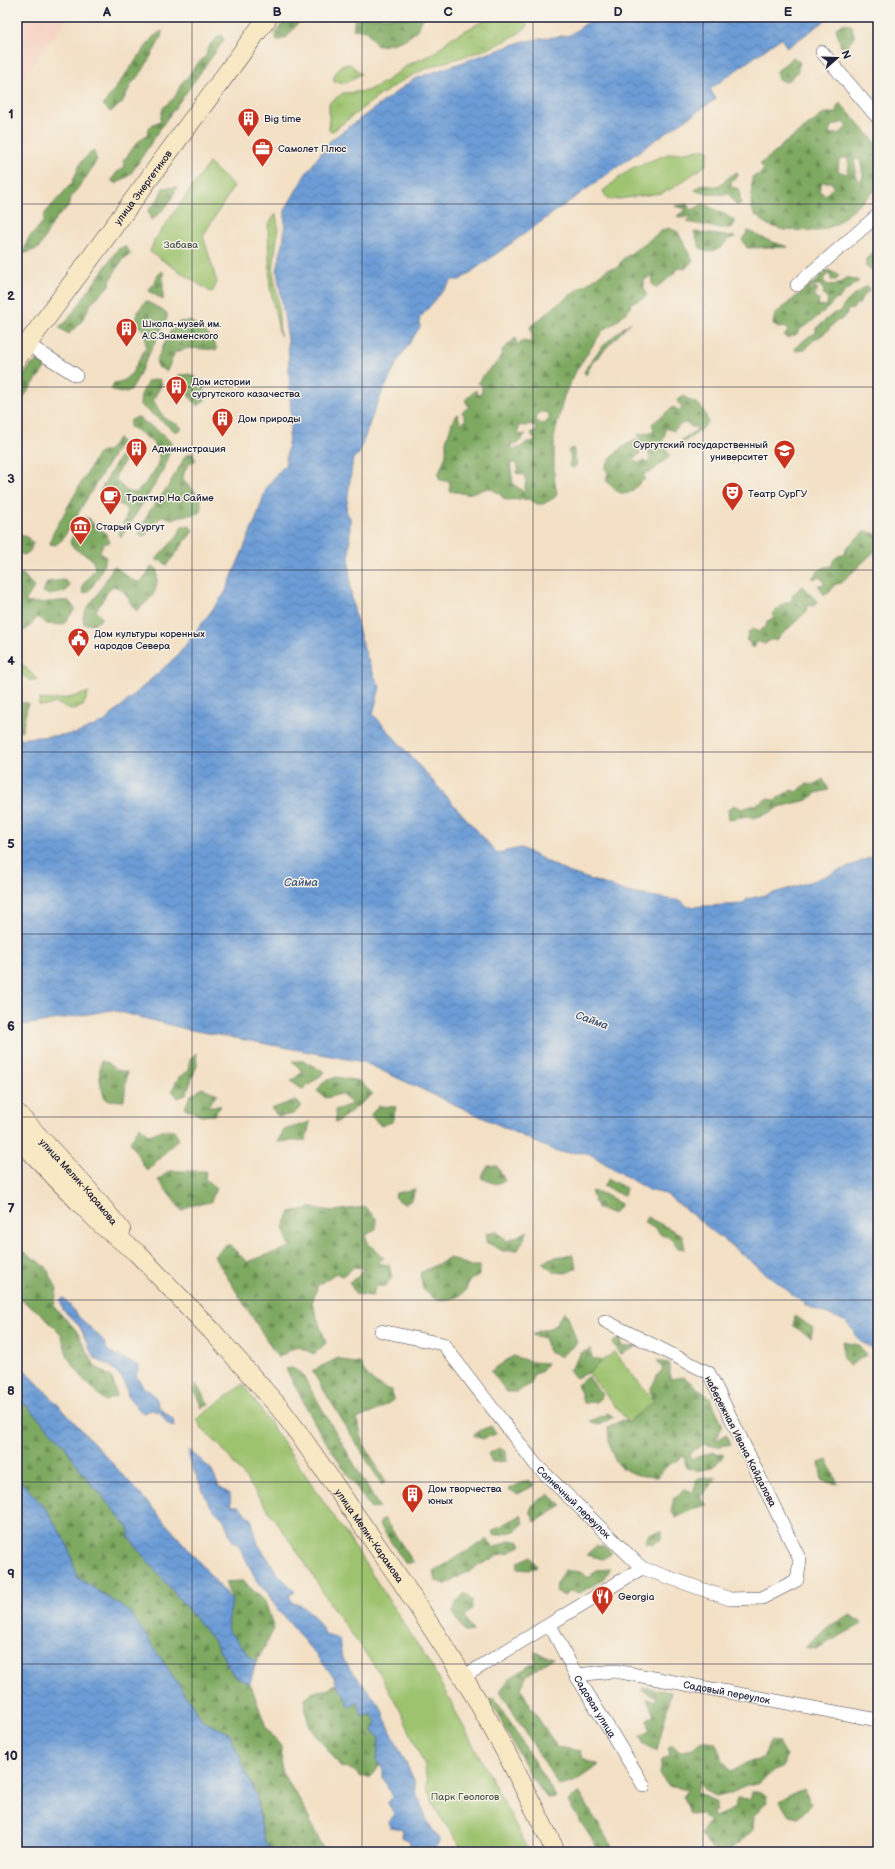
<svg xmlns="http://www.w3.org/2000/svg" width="895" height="1869" viewBox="0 0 895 1869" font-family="'Balsamiq Sans',sans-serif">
<defs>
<pattern id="grass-tufts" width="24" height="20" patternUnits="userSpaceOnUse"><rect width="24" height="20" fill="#9dc36e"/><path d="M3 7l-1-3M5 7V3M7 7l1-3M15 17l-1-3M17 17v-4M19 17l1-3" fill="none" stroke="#87a760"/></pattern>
<pattern id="forest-firs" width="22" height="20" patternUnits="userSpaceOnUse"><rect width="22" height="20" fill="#7ea961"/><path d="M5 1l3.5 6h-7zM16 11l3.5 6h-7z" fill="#678951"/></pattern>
<pattern id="water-waves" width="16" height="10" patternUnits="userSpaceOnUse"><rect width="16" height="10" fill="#6c9cd6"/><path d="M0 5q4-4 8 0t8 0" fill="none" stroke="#587faf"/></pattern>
</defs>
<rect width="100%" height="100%" fill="#f7f3e8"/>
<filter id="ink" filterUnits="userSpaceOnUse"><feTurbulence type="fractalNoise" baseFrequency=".025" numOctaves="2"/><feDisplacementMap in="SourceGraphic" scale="8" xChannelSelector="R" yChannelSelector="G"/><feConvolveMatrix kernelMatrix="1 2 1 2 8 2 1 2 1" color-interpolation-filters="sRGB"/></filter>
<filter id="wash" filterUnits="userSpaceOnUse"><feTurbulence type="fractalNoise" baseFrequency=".012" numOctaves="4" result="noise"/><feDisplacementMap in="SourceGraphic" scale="16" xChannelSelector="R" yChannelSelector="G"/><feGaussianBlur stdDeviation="0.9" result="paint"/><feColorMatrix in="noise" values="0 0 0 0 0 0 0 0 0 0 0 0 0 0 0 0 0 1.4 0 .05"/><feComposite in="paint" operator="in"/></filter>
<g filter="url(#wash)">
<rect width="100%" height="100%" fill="#f3e0c5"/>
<path fill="#f6d2c3" d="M17,17h51l-51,68z"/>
<g fill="url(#grass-tufts)" stroke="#607254">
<path d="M491,17h29l8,9c-34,29 -80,30 -117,50 -28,15 -53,36 -78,55l-4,-1v-27l14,-10 24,-2 19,-10 23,-17 24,-10 18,-16z"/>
<path d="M350,64l11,10 -15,9 -12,-1v-6l7,-11z"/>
<path d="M276,214l2,13 -5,44 5,29 2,36 -10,-49 -2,-62z"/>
<path d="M18,660l20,20h-9l-10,-7z"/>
<path d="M89,692l-6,14 -10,4 -18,-7 -9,3 -7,-1v-6c18,2 34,-1 50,-7z"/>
</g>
<g fill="url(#forest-firs)" stroke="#50664e" fill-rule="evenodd">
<path d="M287,17h16l-17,21 -9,3 -2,-7z"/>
<path d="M355,17h68c-6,22 -26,27 -46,29l-10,-15 -14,-2z"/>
<path d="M845,23l7,3 3,12 -6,5 -3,8 -5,-4 -5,-19z"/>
<path d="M162,31l-1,7 -19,34 -10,11 -10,20 -12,9 -7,-7 50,-68z"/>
<path d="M221,35l3,5 -60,83 -34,52 -14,9 -5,-4 7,-9 7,-4 -2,-7c6,-5 8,-10 13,-16 3,-4 8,-6 12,-11l-1,-3 6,-6 7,-3 3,-13 12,-11 7,-15 6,-5 6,-10 12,-11c1,-9 7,-16 15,-21z"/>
<path d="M793,57l7,5 -3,11 -11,9 -7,-2 -3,-8z"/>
<path d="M840,103l38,42v43l-43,37 -16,6 -35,-1 -16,-5 -14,-11 -3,-8 1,-29 8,-3 4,-5 -4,-5 17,-13 6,-7 42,-31h13l-2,-4zM844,122l3,4 -6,7 -12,1 2,-8zM847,157l2,8 -2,9 -9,-3 1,-11zM860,159l3,17 -3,6 -3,-5 -3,-17zM822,182h9l3,5 -9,8 -6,-4z"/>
<path d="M93,150l4,10 -10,16 -16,21 -3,10 -13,12 -16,29 -16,6 5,-15 15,-17 2,-9 27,-30 9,-21z"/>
<path d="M737,172l1,4 -7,6v5l8,2 2,15 -5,1 -7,-11c-11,1 -25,1 -34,-4l8,-6c20,7 18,-4 34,-12z"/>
<path d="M177,187c-5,13 -14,26 -26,33l-3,-10 9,-9 6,-13z"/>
<path d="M687,204l5,6 11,-6 20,9 13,9 -5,6h-12l-32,-6 5,-6 -12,2 -3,-2 10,-7 -12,-3z"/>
<path d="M669,228l9,4 15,29 -7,7 -10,1 -2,5 -18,14 -4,-4 1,-9 -9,5v9l3,7 -9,5 -7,1v6l-18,16 -10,6 -26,39 -13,27 -10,42v39l3,17 -3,4 -11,6h-6l-8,-5 -24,1 -6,-7 -10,-5 -22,6 -17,-3v-9l-10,-2 -2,-5 8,-20v-14l7,-21 5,-6 2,10 6,-5 -4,-7 7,-5 -4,-7 11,-10 2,5 4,-3v-7l-4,-2 5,-8 16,-14 4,-12 13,-11v7l8,-4 7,2 1,-9 -2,-7 28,-23 50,-35 9,-1 6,-9 40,-29zM540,412h5l5,5 -5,7 -7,-1 -3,-5zM531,424l6,6 -6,3 4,7 -4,2h-4l-7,6 -7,1 -2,-5h6l9,-10 -8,1 1,-10 6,1zM510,463h6l3,6 -3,4 8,2 2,6 -2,11 -11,-8z"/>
<path d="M748,231l22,10 18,6 -41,1 -5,-8z"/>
<path d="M694,232l41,5 -7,2 -7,9 -13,4 -8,-4z"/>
<path d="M125,246l6,8 -8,5 -8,12 -7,16 -16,15 -11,20 -12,12 -10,-6 8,-7 51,-72z"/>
<path d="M878,250v15l-5,5 -7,-3v-8l6,-6 4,2z"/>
<path d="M828,270l11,5 -3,5h-5l-1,-5 -3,-1 -4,6 4,5 12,-1 8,-7 12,4 -15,11 -5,7 -5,1 -5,7 -19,16 -10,6 -3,5 -10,4 -3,-2 4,-5 -3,-4 -7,1 -5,-4 2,-10 36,-30 7,-3 2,-5zM815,285h5l4,6 -1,4 5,5 -2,6 -8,-1 1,-5 -3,-2 -1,-4 3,-5 -3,-1 -5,4 -1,-2z"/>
<path d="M163,271v29l-14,-9 11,-19z"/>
<path d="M868,286l1,5 -8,7 -1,5 -5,2 -2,4 -6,1v3l-6,7 -6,1c-4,7 -9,12 -16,16 -2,1 -4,1 -5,3 -9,7 -2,9 -18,11l-1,-3 13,-11 8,-4v-5l18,-15 6,-1c3,-9 19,-22 28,-26z"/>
<path d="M146,301l21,12v5l-35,71c-8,5 -13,5 -21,0l3,-6 9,-2 9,-8 14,-26 -1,-16 -9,-6 1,-13z"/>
<path d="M190,321c11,7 24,15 27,29l-28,-2 -14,4 -8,19 -9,-4 -2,-6 14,-29 9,-10z"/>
<path d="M631,322l-39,41 -6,12 -2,-3c11,-20 28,-36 47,-50z"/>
<path d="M40,360l5,8 -28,38v-22l14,-19z"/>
<path d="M189,374l14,7 3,18 -8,7 -23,-25 5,-6z"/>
<path d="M159,379l3,5 -9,16c4,6 8,15 14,20 6,3 10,3 15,8l-6,4 -36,-27 1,-10 7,-14z"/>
<path d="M684,396c4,4 7,5 12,7 6,3 10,12 12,19l-7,8 -17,12 -3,-2 14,-9 3,-4h-6l-5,-4 -6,1 -7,7 -9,-3v6l-3,8 8,14 -19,16 -7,1 1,6c-6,4 -8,7 -12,11 -10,10 -21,-2 -27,-10l2,-7 -3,-5c5,-12 22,-27 35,-29l-2,-5 12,-1 4,-3 -2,-6 21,-17 7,4 2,-4 -5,-6zM649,444l2,2 -3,4 2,10 -3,3 -4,-2 -5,2 -5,-3z"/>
<path d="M137,417l27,18 8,9 -10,29 -41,65 -2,-6c20,-35 -4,-21 -19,-41l23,-40 5,-2 2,4 -14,21v7l11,10 9,2c29,-30 34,-45 -6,-66v-6z"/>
<path d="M118,438l3,4 -59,98 -7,5 -5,-1 2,-9 45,-80 5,-4h6z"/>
<path d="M573,448l4,16 -3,4 -5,-2 2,-9 -3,-6z"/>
<path d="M192,453l4,7c-9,4 -12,9 -13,19 10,15 21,12 17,33 -10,5 -19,2 -28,7l-9,-3 -6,4 -13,17 -6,-3 11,-22 18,-24 19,-33z"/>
<path d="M84,517l6,2 6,9 9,4 5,10 -7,2 -3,7 6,7 -8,20 -10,14 -5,1 -1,-7 13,-17c-2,-19 -20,-13 -25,-27l3,-7 11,-7 -2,-5z"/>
<path d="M182,526h8l3,5 -26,34 -6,-4 -6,-1 22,-23z"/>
<path d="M865,531l11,3 2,3v11l-36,34 -8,3 -4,7 -6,3 -6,-10h5l1,-4 -5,-4 -7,2c4,-8 10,-12 20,-13 0,-8 6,-10 13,-12l1,-6z"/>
<path d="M20,535l7,2 6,6 -3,8 -5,4 -8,-2v-17z"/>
<path d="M114,566l20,15 6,1 7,-7 4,-8 6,2c1,24 -3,28 -21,42 -9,-11 -8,-21 -23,-25l-5,5 -12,20 6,7c-4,6 -11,6 -18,6l-1,-7 4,-9 10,-13z"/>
<path d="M23,574l11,13 -9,15c9,3 32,-2 44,-1l6,8 -12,16 -16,-1 -9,-7 -12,13h-5l-4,-7v-48z"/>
<path d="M64,580l6,5 -5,7 -16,3 -6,-3 4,-10z"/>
<path d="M803,586l15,16 -4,4 -7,-1 -1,7 -30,28h-6l-5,4 -8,-3 -3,7 -3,-1 -2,-5 -3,-2 3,-8 4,-3 6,2 7,-4 1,-6 7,-3 -2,-4 13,-11 8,-3 -1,-5z"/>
<path d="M17,702l11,1 -6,28 -5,1z"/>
<path d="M823,779l6,11 -13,3 -8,7 -29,7 -10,6 -15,5 -7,-2 -18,3 -1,-9 6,-5 8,4 16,-5 9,-5 8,1 16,-10 6,2 9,-8 8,1z"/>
<path d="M196,1053l1,12 -11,30 -8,3 -6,-8 7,-13 9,-6 2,-12z"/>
<path d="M101,1061l8,2 7,7 11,2 -3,29 -18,-1c-6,-14 -8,-24 -5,-39z"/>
<path d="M292,1061h12l21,11 -22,18 -12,-9 12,-9z"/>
<path d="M337,1077l22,4 14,13 -37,29 -1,-13 17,-6 -11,-10 -15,4 -9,-7 7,-10z"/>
<path d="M202,1088l16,6 -11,12h14l-7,9 -13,1 -16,-8 5,-12z"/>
<path d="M295,1100l7,6 -9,8 -14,3 -8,-8z"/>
<path d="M379,1106l17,1 -4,15 -11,4 -11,-11z"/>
<path d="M310,1122l-4,18 -29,2 7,-12z"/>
<path d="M140,1126l9,9 13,-5h12l5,8 -32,33 -17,-29z"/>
<path d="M488,1166h9l8,15 -9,3 -15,-6z"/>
<path d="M169,1171h37l-1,8 11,9 -5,14 -22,4 -7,5 -24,-31z"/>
<path d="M608,1179l18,9 -2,8 -21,-10z"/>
<path d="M415,1189l-3,11 -8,4 -10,-7 2,-4z"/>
<path d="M591,1191l13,3 17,10 -7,10 -17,-6z"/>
<path d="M365,1207l11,11v11l-11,7 4,8 15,14 -6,5 11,2 3,13 -7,8h-9l-4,10 -16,-2 -7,-12 10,-6 5,-8 -10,-1 -11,9 -7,-3 -18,12 -6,18 14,40 -12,11 -17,-8 -19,12 -64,-102 11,-11h5l17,17 43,-15 -7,-19 7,-16 22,-4 21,3z"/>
<path d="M647,1217l35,18 3,14 -7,-1 -7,-10 -10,-3 -5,-6 -12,-6z"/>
<path d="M496,1231l11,10 21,-10 -10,19 -15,1 -17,-9 1,-9z"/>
<path d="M17,1247l29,20 11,22 -3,18 22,23 19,36 17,12 5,18 -12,5 -22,-22 -15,-21 -7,-24 -22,-22 -22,-15z"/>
<path d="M572,1254l5,14 -11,5 -13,-1 -10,-9 8,-5z"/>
<path d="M450,1258l21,8h9l-1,9c-15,7 -8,10 -16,18 -8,7 -18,6 -27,7l-13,-11 -3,-16z"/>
<path d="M564,1312l4,4 9,27 -17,14 -11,-5 -5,-14 -12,-3 7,-4 14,-4z"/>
<path d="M795,1316l18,12 -2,9 -18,-11z"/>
<path d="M621,1337l1,10 16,-1 -17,8 -9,-11z"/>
<path d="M843,1342l15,3 8,10 -17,11 -6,-8z"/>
<path d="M591,1349l1,9 12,3 -13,10 -15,7 -7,-7 12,-18z"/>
<path d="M513,1356l19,6 15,1 -5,8 -9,4 -2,9 -15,8h-9l-16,-21z"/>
<path d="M338,1358l10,4 12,1c5,13 18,25 32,27l1,10 -15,10 -21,9 7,25 21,37 -3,4 -70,-114z"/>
<path d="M657,1360l13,4v15l14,-2 27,22 12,27 -9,15 12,-7 5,10 -14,3 -12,-3 -16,9 2,6 22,-7 11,3c-11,15 -21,18 -38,13l-2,-12 -17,10 -10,11c-36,-1 -48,-14 -49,-49l14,-8 6,2 25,-21 -3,-11 7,-14 6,-7z"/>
<path d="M292,1368l10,6 77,133 -8,2 -52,-78 -33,-62z"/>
<path d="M588,1376l15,20 -7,6 -13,1 -2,-9 -4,-9z"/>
<path d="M196,1384l13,20 -7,4 -8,-18z"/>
<path d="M17,1396l45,46 22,33 45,53 1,10 84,103 20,35 16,7 16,44 16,21 -1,23 20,31 24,50h-53l-8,-12 -8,-45 -26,-61 -27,-13 -73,-109 -53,-35 -9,-31 -21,-36 -30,-33z"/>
<path d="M608,1413l6,4 -15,8 -9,-4z"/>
<path d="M491,1426l5,8 -14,5 -9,-3 5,-5z"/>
<path d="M499,1448l7,3 1,10 -15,1 -4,-8z"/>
<path d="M827,1460l11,24 -16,-3 -3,-18z"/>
<path d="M717,1477l-13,17 -4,3 7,8 -12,3 -19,10 -5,-7 3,-13 12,-9 7,4 4,-14z"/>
<path d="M528,1480l7,5 -17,9 -10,-5z"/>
<path d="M549,1494l13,12 -27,16 -5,-11 3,-7z"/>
<path d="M521,1515l3,8 -9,8 -20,5 -3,-5z"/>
<path d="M384,1518l30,45h-9l-26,-39z"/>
<path d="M662,1531v8l-9,5 -8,-2 4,-8z"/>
<path d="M487,1539l6,9 18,-8 9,2 2,3 -14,8 -10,2 -52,29 -11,-3 -2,-9z"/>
<path d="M596,1546h9l7,7 -9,6 -17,-4z"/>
<path d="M530,1556l7,10 -8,4 -12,-1 1,-6z"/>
<path d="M610,1569l-5,9 -25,15 -10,-2 -6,5 -8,-5 1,-9 7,-12 16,2 8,6 8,-8z"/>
<path d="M243,1581l22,20 9,28 -18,34 -29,-34 5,-28 -7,-19z"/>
<path d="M465,1593l7,8v8l-8,7 9,15 -8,1 -12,-19 3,-11z"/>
<path d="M850,1615l9,5 3,4 -46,25 -12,-2 25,-21z"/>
<path d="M535,1652l18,6 -26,17 -6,13 8,16 28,43 24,4 2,7 16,7 -25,17 -15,4 -59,-95 9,-12 26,-17z"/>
<path d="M335,1684l12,13 11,5 4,13 8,-2 7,9 -4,9 6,6 -2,24 3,4 -9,12h-10l-8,-7 -13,-3c-8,-15 -21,-26 -30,-41 -4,-6 -4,-19 -5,-28 7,-6 13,-8 23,-8z"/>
<path d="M642,1687l29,5 -14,59 -14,-8 -3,-7 9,-5 -1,-13 6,-2 -7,-18 9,3v-5l-15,-6z"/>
<path d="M495,1698l61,99 -9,1 -16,-21 -42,-78z"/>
<path d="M702,1740l13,2 8,19 8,11 18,-10 14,-3 7,-18 8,1 8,13 -4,13 -8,3 -17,13 -11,2 -17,8 -13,3 -13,-9 -3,-8 -3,12 19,10v8l-4,2 3,5 20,-9 2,-10 13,1 2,-7h10l4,5 1,6 -13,11 -1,16c-20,19 -33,35 -52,4l9,-12 -10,-9 -10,1 -7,-17 5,-7 -20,-4 -8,-12 2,-15 8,-3 -2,-9 5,-2 7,7 13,-4z"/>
<path d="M804,1790l8,14 -14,14 -9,-2 -9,-14 8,-7z"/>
<path d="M579,1792l36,60h-15l-32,-50z"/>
</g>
<g fill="#9dc36e" stroke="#607254">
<path d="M708,149l1,2 -3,14 -33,23 -11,5 -51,7 -4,-2 -4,-7 27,-22 38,-15z"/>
<path d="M209,163l25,23 -31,50 14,46 -5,11 -62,-41 4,-11z"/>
<path d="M614,1352l40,49 -26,21 -40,-49z"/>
<path d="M243,1384l105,153 84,130 98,185h-68l-4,-10 -19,-27 -11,-23 -3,-26 -24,-54 -22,-40 -45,-62 -31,-50 -57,-81 -25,-32 -19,-18 -5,-10z"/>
</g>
<g fill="url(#water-waves)" stroke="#475f88">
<path d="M595,17h235l-43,31 -6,-10 -71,51 6,10 -71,48 -185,133h-8l-33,39 1,8 -21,32 -24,49 -16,46 -6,4 -7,53 4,7c0,24 -2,51 1,74 4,28 15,71 29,95l-7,27 124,139 24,-5 47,24 63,21 51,8 6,6 55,-3 4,-5c47,-9 88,-26 131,-45v227l-7,6 7,2v262l-17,-9 -14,-20 -40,-16 -141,-112 -18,-4 -60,-37 -31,-1 -194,-90 -177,-33 -74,-19 -88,15 -7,-1v-285l58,-5 29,-12 74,-67 47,-62 31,-74 11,-33 18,-21 6,-43 -3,-82 -11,-69 7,-34 1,-27 20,-35 25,-34 84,-62 110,-38 46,-6z"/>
<path d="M64,1298l14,18 25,24 5,11 31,15 -3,10 8,12 5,2 8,9 1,7 15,13 1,8 -7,-4 -7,-11 -9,-2 -8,3 -7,-6 -8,-11 -4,-15 -14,-15 -16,-8 -14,-31 -17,-17 -3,-10z"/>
<path d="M17,1362c75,77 146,156 215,239l-5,28 29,34 -6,20 -16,-7 -20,-35 -85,-103v-10l-45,-53 -22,-33 -45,-46z"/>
<path d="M189,1450l22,19 8,18 11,7 1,12h7l13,12 7,26 20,30 17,17 -6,5 4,7c17,3 25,19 33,32l13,4 3,19 39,49 4,12 29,61 2,16 4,4 7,21 13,19 -6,12h-21l-4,-2 1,-9 -8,-4 1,-8 -13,-2 -2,-5 6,-7 -6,-12 4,-6 -9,-20v-7l-6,-9 2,-23 -6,-7 4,-9 -7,-9 -8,3 -4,-14 -6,4 -5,-2c0,-11 -11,-15 -13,-27l-58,-70 -9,-15 -8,-7 -21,-41 -6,-4 -8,-20 -14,-14 -21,-46z"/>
<path d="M17,1477l30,33 21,36 9,31 53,35 73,109 27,13 26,61 8,45 8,12h-255z"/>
</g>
</g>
<g filter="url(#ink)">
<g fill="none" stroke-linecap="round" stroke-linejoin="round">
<defs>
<g id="street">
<path d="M822,52l56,66"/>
<path d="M797,285l81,-70"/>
<path d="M27,344l49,31"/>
<path id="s1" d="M381,1331l62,13 93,121 106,103 88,31 32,-1 35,-18 3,-20 -91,-187 -104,-52"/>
<path id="s2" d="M550,1625l26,50 68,111"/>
<path id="s3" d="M576,1675l39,-4 263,49"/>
<path d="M463,1677l179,-109"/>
</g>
<g id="secondary">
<path id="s4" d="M17,358l251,-341"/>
<path id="s5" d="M17,1113l72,78 32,39"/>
<path id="s6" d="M17,1137l61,64 25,25 34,27 75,78 66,75 19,25 105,151 50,77 24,39 35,64 45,90"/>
</g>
</defs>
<use href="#street" stroke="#413e50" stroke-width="14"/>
<use href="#secondary" stroke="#413e50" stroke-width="20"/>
<use href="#street" stroke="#fff" stroke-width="13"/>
<use href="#secondary" stroke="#f8e8c3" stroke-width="19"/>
</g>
</g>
<path fill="none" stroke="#22223b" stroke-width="1" stroke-opacity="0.55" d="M192,17v1835M362,17v1835M533,17v1835M703,17v1835M17,204h861M17,387h861M17,570h861M17,752h861M17,934h861M17,1117h861M17,1300h861M17,1482h861M17,1664h861"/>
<defs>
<symbol id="building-pin" viewBox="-11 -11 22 30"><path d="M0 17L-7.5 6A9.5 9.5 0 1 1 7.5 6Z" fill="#c8321e" stroke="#f7f3e8"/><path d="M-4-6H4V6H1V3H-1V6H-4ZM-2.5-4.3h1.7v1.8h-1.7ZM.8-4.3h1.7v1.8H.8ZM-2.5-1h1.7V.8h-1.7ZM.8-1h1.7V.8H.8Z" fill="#fff"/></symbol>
<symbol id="office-pin" viewBox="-11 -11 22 30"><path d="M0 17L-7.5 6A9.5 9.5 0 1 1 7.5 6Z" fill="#c8321e" stroke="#f7f3e8"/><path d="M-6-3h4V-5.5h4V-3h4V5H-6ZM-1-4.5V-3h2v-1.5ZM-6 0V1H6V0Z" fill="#fff"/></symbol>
<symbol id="university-pin" viewBox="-11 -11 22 30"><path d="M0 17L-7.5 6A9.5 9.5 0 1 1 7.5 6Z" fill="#c8321e" stroke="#f7f3e8"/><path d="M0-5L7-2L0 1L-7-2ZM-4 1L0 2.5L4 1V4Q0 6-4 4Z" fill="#fff"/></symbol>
<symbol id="theatre-pin" viewBox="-11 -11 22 30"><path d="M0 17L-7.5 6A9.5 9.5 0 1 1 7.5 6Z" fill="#c8321e" stroke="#f7f3e8"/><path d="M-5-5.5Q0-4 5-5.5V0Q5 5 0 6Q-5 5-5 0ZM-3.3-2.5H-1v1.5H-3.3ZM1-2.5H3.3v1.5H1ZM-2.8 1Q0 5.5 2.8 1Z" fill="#fff"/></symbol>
<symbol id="cafe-pin" viewBox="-11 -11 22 30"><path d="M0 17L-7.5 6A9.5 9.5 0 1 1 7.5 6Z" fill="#c8321e" stroke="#f7f3e8"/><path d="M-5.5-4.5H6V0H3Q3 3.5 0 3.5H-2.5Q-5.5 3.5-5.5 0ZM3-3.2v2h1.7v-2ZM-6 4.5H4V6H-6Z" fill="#fff"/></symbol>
<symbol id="museum-pin" viewBox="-11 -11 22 30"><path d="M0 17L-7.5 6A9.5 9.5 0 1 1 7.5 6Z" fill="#c8321e" stroke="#f7f3e8"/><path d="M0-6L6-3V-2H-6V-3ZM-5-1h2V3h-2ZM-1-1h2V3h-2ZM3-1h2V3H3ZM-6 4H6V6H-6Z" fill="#fff"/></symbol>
<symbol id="civic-pin" viewBox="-11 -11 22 30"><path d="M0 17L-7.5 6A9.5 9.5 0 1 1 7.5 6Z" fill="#c8321e" stroke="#f7f3e8"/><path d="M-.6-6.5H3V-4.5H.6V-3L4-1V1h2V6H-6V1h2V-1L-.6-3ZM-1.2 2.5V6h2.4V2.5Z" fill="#fff"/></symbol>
<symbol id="restaurant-pin" viewBox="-11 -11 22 30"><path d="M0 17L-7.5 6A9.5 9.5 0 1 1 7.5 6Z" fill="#c8321e" stroke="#f7f3e8"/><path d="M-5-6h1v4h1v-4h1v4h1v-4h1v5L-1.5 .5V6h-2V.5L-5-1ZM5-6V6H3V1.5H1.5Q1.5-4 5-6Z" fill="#fff"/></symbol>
</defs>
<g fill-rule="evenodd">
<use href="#building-pin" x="236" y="106" width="25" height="34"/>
<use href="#office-pin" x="250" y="136" width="25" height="34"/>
<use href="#building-pin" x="114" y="316" width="25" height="34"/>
<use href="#building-pin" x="164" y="374" width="25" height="34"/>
<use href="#building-pin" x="210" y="406" width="25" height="34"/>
<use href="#building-pin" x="124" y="436" width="25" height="34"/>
<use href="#university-pin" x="772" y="438" width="25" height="34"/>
<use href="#theatre-pin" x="720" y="480" width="25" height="34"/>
<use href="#cafe-pin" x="98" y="484" width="25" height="34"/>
<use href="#museum-pin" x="68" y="514" width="25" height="34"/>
<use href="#civic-pin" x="66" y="626" width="25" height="34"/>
<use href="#building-pin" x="400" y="1482" width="25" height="34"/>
<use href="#restaurant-pin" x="590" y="1584" width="25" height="34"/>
</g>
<g text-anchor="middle" stroke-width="3" stroke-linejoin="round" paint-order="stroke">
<g font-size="10" fill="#22223b" stroke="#f7f3e8" text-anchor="start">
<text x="264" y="122">Big time</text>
<text x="278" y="152">Самолет Плюс</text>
<text x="142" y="327">Школа-музей им.<tspan x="142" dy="12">А.С.Знаменского</tspan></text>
<text x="192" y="385">Дом истории<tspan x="192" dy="12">сургутского казачества</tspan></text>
<text x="238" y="422">Дом природы</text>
<text x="768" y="448" text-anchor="end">Сургутский государственный<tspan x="768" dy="12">университет</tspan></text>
<text x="152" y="452">Администрация</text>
<text x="748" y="497">Театр СурГУ</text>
<text x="126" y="501">Трактир На Сайме</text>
<text x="96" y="530">Старый Сургут</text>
<text x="94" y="637">Дом культуры коренных<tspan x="94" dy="12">народов Севера</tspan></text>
<text x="428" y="1492">Дом творчества<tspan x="428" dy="12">юных</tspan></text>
<text x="618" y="1600">Georgia</text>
</g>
<g font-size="10" fill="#22223b" stroke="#f7f3e8">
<text dy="4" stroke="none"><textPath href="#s4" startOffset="212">улица Энергетиков</textPath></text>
<text dy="4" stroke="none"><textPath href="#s5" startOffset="92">улица Мелик-Карамова</textPath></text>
<text transform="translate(741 1441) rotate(63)" y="4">набережная Ивана Кайдалова</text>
<text dy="4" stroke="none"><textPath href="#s1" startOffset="269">Солнечный переулок</textPath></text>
<text dy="4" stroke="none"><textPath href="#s6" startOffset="534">улица Мелик-Карамова</textPath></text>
<text dy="4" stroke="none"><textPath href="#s3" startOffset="153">Садовый переулок</textPath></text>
<text dy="4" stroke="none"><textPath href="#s2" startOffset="93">Садовая улица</textPath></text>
</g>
<g font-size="10" fill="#4d5a4d" stroke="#f7f3e8">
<text x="181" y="248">Забава</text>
<text x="465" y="1800">Парк Геологов</text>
</g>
<g font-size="11" font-style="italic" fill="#405379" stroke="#f7f3e8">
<text x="301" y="886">Сайма</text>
<text transform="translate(592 1020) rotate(20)" y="4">Сайма</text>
</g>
</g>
<rect width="895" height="1869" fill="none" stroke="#f7f3e8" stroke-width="44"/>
<g transform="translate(837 58) rotate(70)" stroke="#f7f3e8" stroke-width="3" paint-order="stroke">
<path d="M0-3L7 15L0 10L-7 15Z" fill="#22223b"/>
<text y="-6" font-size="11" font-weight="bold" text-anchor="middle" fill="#22223b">N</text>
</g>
<rect x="22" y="22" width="851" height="1825" fill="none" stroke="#22223b" stroke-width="1.5"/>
<g font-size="13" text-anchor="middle" font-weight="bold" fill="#22223b">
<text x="107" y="16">A</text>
<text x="277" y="16">B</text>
<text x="448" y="16">C</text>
<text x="618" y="16">D</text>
<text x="788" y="16">E</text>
<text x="11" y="118">1</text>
<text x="11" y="300">2</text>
<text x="11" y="483">3</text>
<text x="11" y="665">4</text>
<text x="11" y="848">5</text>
<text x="11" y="1030">6</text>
<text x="11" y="1213">7</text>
<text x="11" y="1395">8</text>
<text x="11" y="1578">9</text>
<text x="11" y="1760">10</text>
</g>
</svg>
